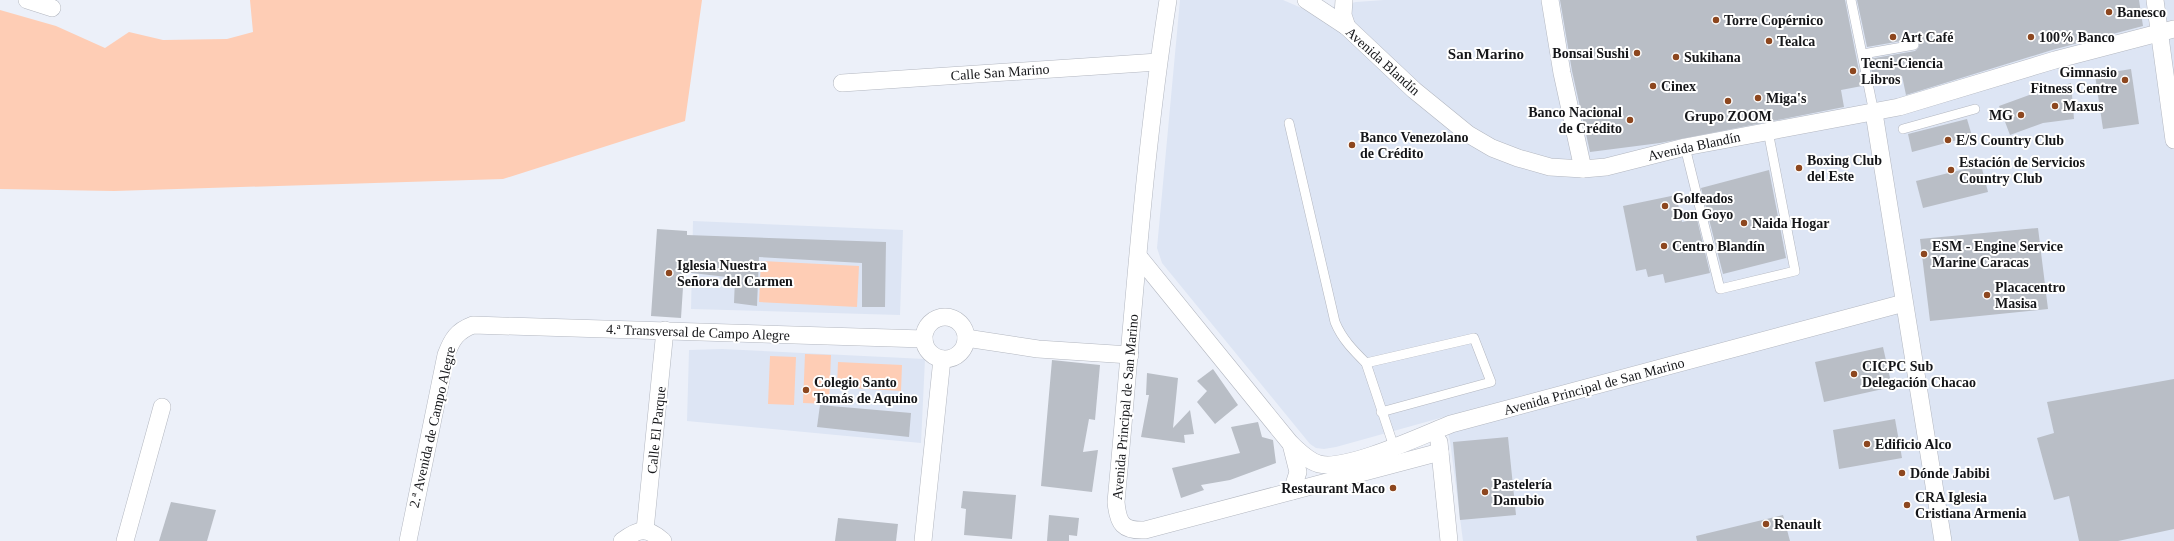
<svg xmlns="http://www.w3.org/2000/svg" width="2174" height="541" viewBox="0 0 2174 541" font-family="'Times New Roman',serif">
<rect width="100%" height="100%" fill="#ecf0f9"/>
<g fill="#dde5f4">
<path d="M1180,0h103l28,12 45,-10 28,-2h790v541h-711l-13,-100 -6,-24 -108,30 -12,2 -8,-1 -6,-4 -148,-181 -5,-15z"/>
<path d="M693,221l210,9 -3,85 -209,-6z"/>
<path d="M722,349l203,10 -4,84 -234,-22 2,-71z"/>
</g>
<g fill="#fecdb5">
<path d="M250,0h452l-17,121 -182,58 -389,12 -114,-2v-179l56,16 49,22 24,-16 34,8 64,-1 26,-7z"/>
<path d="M761,261l98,5 -2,41 -98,-5z"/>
<path d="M805,354l26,1 -2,49 -26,-1z"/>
<path d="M770,356l26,1 -2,48 -26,-1z"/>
<path d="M838,362l64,3 -1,26 -64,-4z"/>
</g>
<g fill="#b9bec6">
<path d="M1560,0h285l17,86 -21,4 3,17 -184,36 -70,9 -18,-81z"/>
<path d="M1857,0h282l4,26 -91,24 -146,45 -4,-19 -28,7 -5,-24 46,-8 4,-4v-6l-6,-2 -46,8z"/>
<path d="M2131,69l8,55 -36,5 -8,-54z"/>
<path d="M2071,83l3,36 -31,4 -33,12 -11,-29 33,-12z"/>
<path d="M1967,119l5,17 -60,16 -4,-18z"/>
<path d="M1981,165l7,27 -65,16 -7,-27z"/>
<path d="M1769,170l17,88 -63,16 -22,-86z"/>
<path d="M1676,195l6,27 15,-3 13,54 -45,10 -2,-9 -15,3 -2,-8 -10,2 -13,-65z"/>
<path d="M2038,228l10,81 -118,12 -10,-82z"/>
<path d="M657,229l30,2v4l199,7 -1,65h-23v-44l-103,-6 -2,49 -23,-3 1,-25 -51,-6 -3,46 -30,-2z"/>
<path d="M1883,347l9,40 -68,15 -9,-40z"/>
<path d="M1052,360l48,5 -5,55 -6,-1 -6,33 15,-2 -6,42 -51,-6z"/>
<path d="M1213,369l25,36 -23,19 -18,-22 10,-11 -10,-10z"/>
<path d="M1147,373l31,5 -5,50 17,-18 4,24 -10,1 1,8 -44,-6 8,-42h-3z"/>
<path d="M2174,379v150l-56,12h-39l-10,-45 -15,4 -17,-62 17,-5 -7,-31z"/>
<path d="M820,405l91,8 -2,24 -92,-10z"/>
<path d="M1895,419l7,39 -63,11 -6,-39z"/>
<path d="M1258,422l4,15 11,3 3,23 -46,17 -29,5 3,5 -23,8 -9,-30 68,-15 -9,-26z"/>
<path d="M1508,437l8,78 -56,5 -7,-78z"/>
<path d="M963,491l53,4 -4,44 -48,-4 2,-26 -5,-1z"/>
<path d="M171,502l45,8 -9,31h-48z"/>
<path d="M1049,515l30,3 -2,18 -8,-1v6h-22z"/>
<path d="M1783,515l7,26h-93l-1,-5z"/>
<path d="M838,518l60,6 -2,17h-61z"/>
</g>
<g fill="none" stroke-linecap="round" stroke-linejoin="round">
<defs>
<g id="service">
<path d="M1851,0l23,113"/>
<path d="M1863,54l51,-9"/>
<path d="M1289,123l46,199c7,17 18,28 31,41"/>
<path d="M1903,129l72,-20"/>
<path d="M1685,147l35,142 75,-18 -27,-140"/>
<path d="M1381,412l110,-30 -17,-44 -108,25 28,84"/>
</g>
<g id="minor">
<path d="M27,0l25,8"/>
<path d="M1168,0c-26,166 -36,335 -52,502 2,22 7,29 29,28l295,-78"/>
<path d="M1306,0l41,27 67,63 54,44 24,14 26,10 32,9 33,2 23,-2 79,-20 214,-40 156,-47 119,-31"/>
<path d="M1344,0l-1,15 4,12"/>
<path d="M1550,0l12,73 21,96"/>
<path d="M2155,0l19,140"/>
<path d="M842,83l316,-21"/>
<path d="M1874,113l69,428"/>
<path d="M1139,257l152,187 7,28 -6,19"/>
<circle cx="945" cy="338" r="21"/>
<path d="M966,338l72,11 92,6"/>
<path d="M1439,442l10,99"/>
<path d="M1291,444c8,7 17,17 28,20 28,7 104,-29 132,-40l453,-121"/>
<path d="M645,530l20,-200"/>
<path d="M125,541l37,-134"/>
<path d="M408,541l38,-186c6,-16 11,-24 27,-30l451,14"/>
<path d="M622,541c17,-13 25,-14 41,0"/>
<path d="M923,541l19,-182"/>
</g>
</defs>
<use href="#service" stroke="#b3b7c0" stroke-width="10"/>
<use href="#minor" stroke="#b3b7c0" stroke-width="18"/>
<use href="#service" stroke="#fff" stroke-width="9"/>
<use href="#minor" stroke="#fff" stroke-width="17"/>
</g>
<g fill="#8d471f" stroke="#fff" stroke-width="1.5">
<circle cx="2109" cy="12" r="4"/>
<circle cx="1716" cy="20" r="4"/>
<circle cx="1893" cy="37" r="4"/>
<circle cx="2031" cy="37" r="4"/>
<circle cx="1769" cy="41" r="4"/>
<circle cx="1637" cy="53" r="4"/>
<circle cx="1676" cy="57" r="4"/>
<circle cx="1853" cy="71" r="4"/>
<circle cx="2125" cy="80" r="4"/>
<circle cx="1653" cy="86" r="4"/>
<circle cx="1758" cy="98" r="4"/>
<circle cx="1728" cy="101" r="4"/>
<circle cx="2055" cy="106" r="4"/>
<circle cx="2021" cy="115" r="4"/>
<circle cx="1630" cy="120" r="4"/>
<circle cx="1948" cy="140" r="4"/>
<circle cx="1352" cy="145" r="4"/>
<circle cx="1799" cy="168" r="4"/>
<circle cx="1951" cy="170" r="4"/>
<circle cx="1665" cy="206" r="4"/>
<circle cx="1744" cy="223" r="4"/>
<circle cx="1664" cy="246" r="4"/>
<circle cx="1924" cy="254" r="4"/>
<circle cx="669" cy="273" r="4"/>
<circle cx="1987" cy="295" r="4"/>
<circle cx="1854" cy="374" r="4"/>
<circle cx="806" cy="390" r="4"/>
<circle cx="1867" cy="444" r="4"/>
<circle cx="1902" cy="473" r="4"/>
<circle cx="1393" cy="488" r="4"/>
<circle cx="1485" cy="492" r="4"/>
<circle cx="1907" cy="505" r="4"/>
<circle cx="1766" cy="524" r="4"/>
</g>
<g text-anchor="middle" stroke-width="4" stroke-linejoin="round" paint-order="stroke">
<g font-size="14" font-weight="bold" fill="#151619" stroke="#fff" text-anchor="start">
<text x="2117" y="17">Banesco</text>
<text x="1724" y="25">Torre Copérnico</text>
<text x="1901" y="42">Art Café</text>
<text x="2039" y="42">100% Banco</text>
<text x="1777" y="46">Tealca</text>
<text x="1629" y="58" text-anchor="end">Bonsai Sushi</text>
<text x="1684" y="62">Sukihana</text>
<text x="1861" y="68">Tecni-Ciencia<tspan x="1861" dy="16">Libros</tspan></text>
<text x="2117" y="77" text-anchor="end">Gimnasio<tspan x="2117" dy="16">Fitness Centre</tspan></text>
<text x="1661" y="91">Cinex</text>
<text x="1766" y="103">Miga's</text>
<text x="2063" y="111">Maxus</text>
<text x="1622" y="117" text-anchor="end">Banco Nacional<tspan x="1622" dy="16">de Crédito</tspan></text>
<text x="2013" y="120" text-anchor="end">MG</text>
<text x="1728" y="121" text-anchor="middle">Grupo ZOOM</text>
<text x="1360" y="142">Banco Venezolano<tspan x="1360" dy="16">de Crédito</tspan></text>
<text x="1956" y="145">E/S Country Club</text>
<text x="1807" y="165">Boxing Club<tspan x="1807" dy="16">del Este</tspan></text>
<text x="1959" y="167">Estación de Servicios<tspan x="1959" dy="16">Country Club</tspan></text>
<text x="1673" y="203">Golfeados<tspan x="1673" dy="16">Don Goyo</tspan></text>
<text x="1752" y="228">Naida Hogar</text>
<text x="1672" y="251">Centro Blandín</text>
<text x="1932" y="251">ESM - Engine Service<tspan x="1932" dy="16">Marine Caracas</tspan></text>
<text x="677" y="270">Iglesia Nuestra<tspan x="677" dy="16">Señora del Carmen</tspan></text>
<text x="1995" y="292">Placacentro<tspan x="1995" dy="16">Masisa</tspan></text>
<text x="1862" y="371">CICPC Sub<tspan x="1862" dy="16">Delegación Chacao</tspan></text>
<text x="814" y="387">Colegio Santo<tspan x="814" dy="16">Tomás de Aquino</tspan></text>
<text x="1875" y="449">Edificio Alco</text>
<text x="1910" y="478">Dónde Jabibi</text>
<text x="1493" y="489">Pastelería<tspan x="1493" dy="16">Danubio</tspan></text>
<text x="1385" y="493" text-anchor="end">Restaurant Maco</text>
<text x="1915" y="502">CRA Iglesia<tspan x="1915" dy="16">Cristiana Armenia</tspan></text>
<text x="1774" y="529">Renault</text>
</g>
<g font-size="14" fill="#151619" stroke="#fff">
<text transform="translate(1383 61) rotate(42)" y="5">Avenida Blandín</text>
<text transform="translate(1000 72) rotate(-4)" y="5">Calle San Marino</text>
<text transform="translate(1694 146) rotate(-12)" y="5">Avenida Blandín</text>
<text transform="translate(698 332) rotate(2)" y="5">4.ª Transversal de Campo Alegre</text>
<text transform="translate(1594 386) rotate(-15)" y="5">Avenida Principal de San Marino</text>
<text transform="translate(1125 407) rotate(-85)" y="5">Avenida Principal de San Marino</text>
<text transform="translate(432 427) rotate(-77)" y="5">2.ª Avenida de Campo Alegre</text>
<text transform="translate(656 430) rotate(-84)" y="5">Calle El Parque</text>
</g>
<g font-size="15" font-weight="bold" fill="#151619" stroke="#fff">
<text x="1486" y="59">San Marino</text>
</g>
</g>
</svg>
